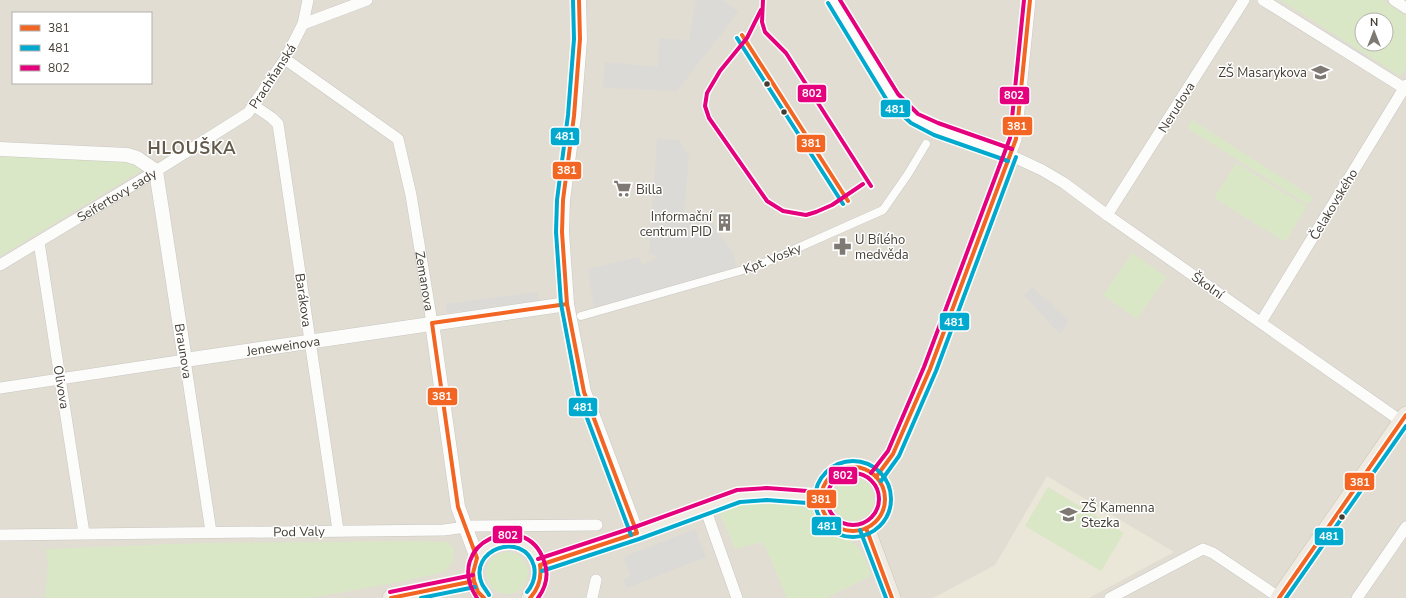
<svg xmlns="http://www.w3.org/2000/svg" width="1406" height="598" viewBox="0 0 1406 598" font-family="'Nunito Sans',sans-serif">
<rect width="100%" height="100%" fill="#ecebe6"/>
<path fill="#e1ddd3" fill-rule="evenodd" d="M0,0h1406v598h-1406zM13,13h138v70h-138zM1362,20h24v24h-24z"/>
<path fill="#eae6d8" d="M1047,476l127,76 -85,46h-156l62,-33z"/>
<g fill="#dae7c6" fill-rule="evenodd">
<path d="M1280,0h103l23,16v52l-4,7 -2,1zM1362,20h24v24h-24z"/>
<path d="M1192,120l121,77 -5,8 -121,-77z"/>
<path d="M0,156l125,5 8,2 8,8 -141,85z"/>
<path d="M1236,163l71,44 -22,35 -71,-44z"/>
<path d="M1132,253l35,24 -30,42 -34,-24z"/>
<circle cx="853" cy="499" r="21"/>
<path d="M1048,487l76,46 -23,38 -76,-45z"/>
<path d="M775,502c12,1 29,0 38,10 7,6 9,16 18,20 3,2 8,3 12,5 18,8 21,19 28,37l-2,3 -43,21h-39l-24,-56 -28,7 -15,-36 15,-9z"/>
<path d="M412,541l36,1 6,6 -2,16 -8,8 -55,12 -79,14h-265l3,-34 -2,-15 154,-6z"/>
<circle cx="507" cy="573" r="21"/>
</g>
<g fill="#dcdad6">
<path d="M696,0h27l15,12 -61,79 -74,-3 2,-26 53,5 1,-29 30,2z"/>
<path d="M1300,16l67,40 -2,4 -67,-40z"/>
<path d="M657,139l21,1 11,16 -5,60 11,1 9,-4 28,38 5,18 -143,41 -6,-41 51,-12 4,8 15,-8 -9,-4z"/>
<path d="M1032,287l37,33 -9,14 -36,-39z"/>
<path d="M537,292l2,9 -92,12 -1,-9z"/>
<path d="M695,529l11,28 -79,31 -4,-8 8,-4 -8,-19z"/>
</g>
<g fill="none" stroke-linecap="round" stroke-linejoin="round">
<defs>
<path id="pedestrian" d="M581,316l176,-50 126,-56 25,-36 18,-30"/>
<g id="minor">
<path d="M833,0l60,98 22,21 21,10 74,26 32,15 22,13 43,32 294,206"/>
<path d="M1263,0l141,88"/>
<path d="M1394,0l12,8"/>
<path d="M303,24l64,-24"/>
<path id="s1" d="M285,59l113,80 13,56 21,128"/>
<path d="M253,105l19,13 6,6 60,406"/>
<path d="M1107,215l137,-215"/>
<path d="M39,242l45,291"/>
<path id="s2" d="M0,265l156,-94 92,-58 37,-54 18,-35 5,-24"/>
<path d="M1261,322l145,-237"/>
<path d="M0,388l185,-28 26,172"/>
<path d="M876,477l17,-23 37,-85 80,-214 6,-16 14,-139"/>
<path d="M705,508l32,90"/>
<path d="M0,535l444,-5 29,-4 124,-1"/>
<path d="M592,598l4,-18"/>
<path d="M1110,598l93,-49 10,4 67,45"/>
<path d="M1357,598l49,-71"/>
</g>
<g id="tertiary">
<path d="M579,0l1,39 -6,77 -11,84 -1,32 5,72 17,88 53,141"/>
<path id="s3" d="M0,149l127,6 10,3 19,13 29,189 382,-56"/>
<path d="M432,323l26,184 19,51"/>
</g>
<g id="primary">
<circle cx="853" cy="499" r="32"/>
<path d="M866,528l26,70"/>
<path d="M540,565l97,-32 102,-37 28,-2 54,4"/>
<path d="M391,598l83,-17"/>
<path d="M484,598c-28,-31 8,-74 41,-53 8,5 13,13 15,22 3,12 -1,23 -10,31"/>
<path d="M1279,598l127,-183"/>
</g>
</defs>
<use href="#pedestrian" stroke="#c9c7c2" stroke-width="9"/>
<use href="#minor" stroke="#c9c7c2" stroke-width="12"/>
<use href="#tertiary" stroke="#c9c7c2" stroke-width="15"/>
<use href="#primary" stroke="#cec7b4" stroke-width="18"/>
<use href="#pedestrian" stroke="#fcfcfb" stroke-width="8"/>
<use href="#minor" stroke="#fcfcfb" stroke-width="11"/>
<use href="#tertiary" stroke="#fcfcfb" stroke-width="14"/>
<use href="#primary" stroke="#efebe2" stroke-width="17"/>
<defs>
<g id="bus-1">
<path d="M742,35l106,166"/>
<circle cx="853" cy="499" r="32"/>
<path d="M876,477l17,-23 37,-85 86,-230 14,-139"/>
<path d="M866,528l26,70"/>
<path d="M391,598l83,-17"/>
<path d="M484,598l-6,-6 -4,-11 -1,-8 4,-15 -19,-51 -26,-184 135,-19"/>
<path d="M530,598c9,-10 12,-20 10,-33l97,-32 -53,-141 -17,-88 -5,-72 1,-32 11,-84 6,-77 -1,-39"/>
<path d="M1279,598l127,-183"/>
</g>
<g id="bus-2">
<path d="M573,0l1,39 -6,76 -11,85 -1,32 5,72 17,90 53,141"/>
<path d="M828,3l60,99 23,21 23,12 74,26"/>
<path d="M737,38l106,166"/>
<circle cx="853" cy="499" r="38"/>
<path d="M881,481l18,-25 37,-85 80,-214"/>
<path d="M860,530l26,68"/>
<path d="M542,571l97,-32 101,-37 27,-2 54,4"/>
<path d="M489,595c-2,-4 -5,-7 -7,-11 -15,-34 41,-55 52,-18 2,10 -1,19 -7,26"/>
<path d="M421,598l54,-11"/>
<path d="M1286,598l120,-172"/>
</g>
<g id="bus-3">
<path d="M763,0l-1,22 3,10 21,21 85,133"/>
<path d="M840,0l58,94 20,20 20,9 74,26"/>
<path d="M761,10l-14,28 -27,33 -13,22 -2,13 4,12 58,83 16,10 23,4 10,-3 16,-7 31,-21"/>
<path d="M871,473l17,-22 36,-84 86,-229 14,-138"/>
<circle cx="853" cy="499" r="26"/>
<path d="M538,559l97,-32 102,-37 30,-2 54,4"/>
<path d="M390,592l83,-17"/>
<path d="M477,598c-36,-55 49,-91 67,-37 5,13 2,26 -6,37"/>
</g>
</defs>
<use href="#bus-1" stroke="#fff" stroke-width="7"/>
<use href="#bus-2" stroke="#fff" stroke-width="7"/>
<use href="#bus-3" stroke="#fff" stroke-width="7"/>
<use href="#bus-1" stroke="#f26522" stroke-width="4"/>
<use href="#bus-2" stroke="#00a9ce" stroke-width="4"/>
<use href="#bus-3" stroke="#e5007d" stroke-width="4"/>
</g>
<defs>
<symbol id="school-bare" viewBox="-9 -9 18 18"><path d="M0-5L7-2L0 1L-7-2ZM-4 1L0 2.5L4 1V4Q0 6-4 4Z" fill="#7e7972" stroke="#fff" stroke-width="2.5" paint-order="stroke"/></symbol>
<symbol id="supermarket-bare" viewBox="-9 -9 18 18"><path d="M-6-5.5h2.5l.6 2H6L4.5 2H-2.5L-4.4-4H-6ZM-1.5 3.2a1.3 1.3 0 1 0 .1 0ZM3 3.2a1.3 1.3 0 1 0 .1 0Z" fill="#7e7972" stroke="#fff" stroke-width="2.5" paint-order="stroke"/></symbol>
<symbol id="building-bare" viewBox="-9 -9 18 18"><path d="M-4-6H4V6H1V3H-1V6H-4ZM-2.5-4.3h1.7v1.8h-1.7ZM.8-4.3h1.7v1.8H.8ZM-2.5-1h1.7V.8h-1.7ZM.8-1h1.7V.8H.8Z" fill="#7e7972" stroke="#fff" stroke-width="2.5" paint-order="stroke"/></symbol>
<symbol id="pharmacy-bare" viewBox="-9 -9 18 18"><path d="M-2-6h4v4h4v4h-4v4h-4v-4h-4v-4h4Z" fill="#7e7972" stroke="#fff" stroke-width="2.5" paint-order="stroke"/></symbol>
</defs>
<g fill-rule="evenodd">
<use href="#school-bare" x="1308" y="60" width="25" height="25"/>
<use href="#supermarket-bare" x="610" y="176" width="25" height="25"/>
<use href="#building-bare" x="712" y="210" width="25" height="25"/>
<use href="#pharmacy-bare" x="830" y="234" width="25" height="25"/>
<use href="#school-bare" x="1056" y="502" width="25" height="25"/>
</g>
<g fill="#423c33" stroke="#fff" stroke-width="1.5">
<circle cx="767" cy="84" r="3.5"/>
<circle cx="784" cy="112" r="3.5"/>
<circle cx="1342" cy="517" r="3.5"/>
</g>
<g text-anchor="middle" stroke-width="3" stroke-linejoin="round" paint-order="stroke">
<g font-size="13" fill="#423c33" stroke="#fff" text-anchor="start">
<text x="1307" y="77" text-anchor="end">ZŠ Masarykova</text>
<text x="636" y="194">Billa</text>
<text x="712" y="221" text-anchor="end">Informační<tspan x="712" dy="15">centrum PID</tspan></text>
<text x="855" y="244">U Bílého<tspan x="855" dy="15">medvěda</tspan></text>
<text x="1081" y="512">ZŠ Kamenna<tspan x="1081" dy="15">Stezka</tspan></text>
</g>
<g font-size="13" fill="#423c33" stroke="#fff">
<text transform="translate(272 76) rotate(-57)" y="5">Prachňanská</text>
<text transform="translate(1176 107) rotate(-58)" y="5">Nerudova</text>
<text dy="5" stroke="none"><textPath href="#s2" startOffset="136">Seifertovy sady</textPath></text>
<text transform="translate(1333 204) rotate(-59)" y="5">Čelakovského</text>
<text transform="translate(772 258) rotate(-22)" y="5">Kpt. Vosky</text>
<text dy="5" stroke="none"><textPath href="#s1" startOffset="283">Zemanova</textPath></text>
<text transform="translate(1208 285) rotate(35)" y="5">Školní</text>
<text transform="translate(304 300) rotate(82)" y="5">Barákova</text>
<text dy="5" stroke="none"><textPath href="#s3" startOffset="451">Jeneweinova</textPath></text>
<text transform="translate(184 351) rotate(81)" y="5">Braunova</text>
<text transform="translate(62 387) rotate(81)" y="5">Olivova</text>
<text transform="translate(299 531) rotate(-1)" y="5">Pod Valy</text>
</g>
<g font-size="17" font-weight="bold" letter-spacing="1" fill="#645a4b" stroke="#fff">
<text x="192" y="154">HLOUŠKA</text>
</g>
</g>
<g stroke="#fff" stroke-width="1.5">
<rect x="797" y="84" width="30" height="19" rx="4" fill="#e5007d"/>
<rect x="999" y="86" width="31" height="19" rx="4" fill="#e5007d"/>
<rect x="880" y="99" width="31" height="19" rx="4" fill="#00a9ce"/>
<rect x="1002" y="116" width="31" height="20" rx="4" fill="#f26522"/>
<rect x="550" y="127" width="30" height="19" rx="4" fill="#00a9ce"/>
<rect x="796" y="134" width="30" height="19" rx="4" fill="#f26522"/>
<rect x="552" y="161" width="30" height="19" rx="4" fill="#f26522"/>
<rect x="939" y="312" width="31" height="19" rx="4" fill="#00a9ce"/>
<rect x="427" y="387" width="31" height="19" rx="4" fill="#f26522"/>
<rect x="568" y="397" width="30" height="20" rx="4" fill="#00a9ce"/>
<rect x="828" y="466" width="30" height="19" rx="4" fill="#e5007d"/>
<rect x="1344" y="472" width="31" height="19" rx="4" fill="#f26522"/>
<rect x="806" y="489" width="31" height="20" rx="4" fill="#f26522"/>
<rect x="811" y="516" width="31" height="20" rx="4" fill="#00a9ce"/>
<rect x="492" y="525" width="31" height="19" rx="4" fill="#e5007d"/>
<rect x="1314" y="527" width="30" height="19" rx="4" fill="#00a9ce"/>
</g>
<g font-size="11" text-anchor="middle" font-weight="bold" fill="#fff">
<text x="812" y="97">802</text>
<text x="1014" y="99">802</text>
<text x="895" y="113">481</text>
<text x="1017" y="130">381</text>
<text x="565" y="140">481</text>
<text x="811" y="147">381</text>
<text x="567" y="174">381</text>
<text x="954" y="326">481</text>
<text x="442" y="400">381</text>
<text x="583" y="411">481</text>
<text x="843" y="479">802</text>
<text x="1360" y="486">381</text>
<text x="821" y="503">381</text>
<text x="827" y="530">481</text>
<text x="508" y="539">802</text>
<text x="1329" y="540">481</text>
</g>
<rect x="12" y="12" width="140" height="72" fill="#ffffff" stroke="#b3b1ad"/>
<rect x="20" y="25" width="20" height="6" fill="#f26522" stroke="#b3b1ad"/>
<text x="48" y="32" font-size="12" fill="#423c33">381</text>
<rect x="20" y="45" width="20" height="6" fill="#00a9ce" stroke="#b3b1ad"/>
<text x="48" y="52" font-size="12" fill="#423c33">481</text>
<rect x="20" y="65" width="20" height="6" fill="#e5007d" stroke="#b3b1ad"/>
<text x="48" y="72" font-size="12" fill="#423c33">802</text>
<g transform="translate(1374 32)"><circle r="19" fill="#ffffff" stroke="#b3b1ad"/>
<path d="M0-3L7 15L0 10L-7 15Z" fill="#7e7972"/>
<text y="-6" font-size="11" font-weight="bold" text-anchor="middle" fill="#423c33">N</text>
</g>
</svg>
